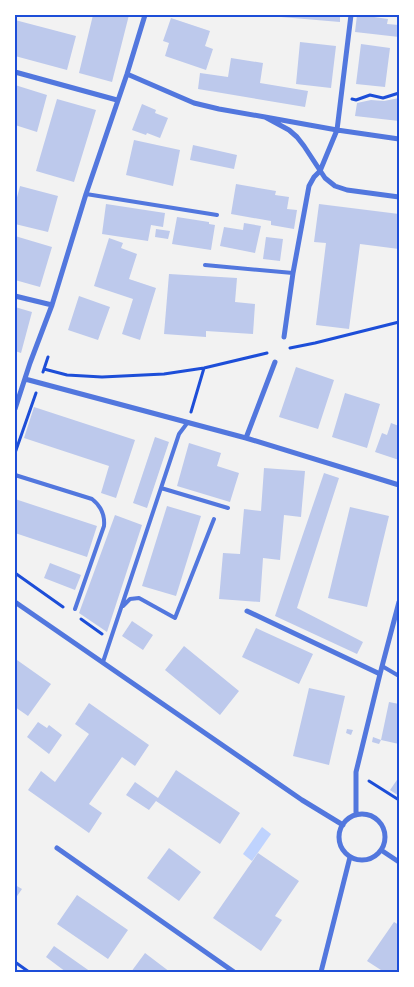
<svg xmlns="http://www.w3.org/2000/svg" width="414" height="987" font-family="Karla,sans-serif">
<rect width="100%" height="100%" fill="#f2f2f2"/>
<path fill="#bfd3fe" d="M262,827L271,834L252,861L243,854Z"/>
<path fill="#bdc9ec" d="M93,15H129L112,82L79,73Z
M281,15H340V22L281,17Z
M357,15H374V17L388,19L387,24L399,25V37L355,32Z
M171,18L210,31L205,46L213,49L206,70L165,56L169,43L163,41Z
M15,20L76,36L67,70L15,56Z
M300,42L336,46L331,88L296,84Z
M361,44L390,48L385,87L356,84Z
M231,58L263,63L260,83L308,91L305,107L198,89L200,73L228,77Z
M15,85L47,95L37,132L15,125Z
M399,98V121L355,116L357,103L371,100L384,101Z
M57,99L96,110L74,182L36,171Z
M142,104L156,110L155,113L168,118L160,138L147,133L146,135L132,130Z
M134,140L180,150L173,186L126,175Z
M193,145L237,155L234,169L190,160Z
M236,184L276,191L275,195L289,197L287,209L297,210L294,229L271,225V221L231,214Z
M20,186L58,196L48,232L15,224V205Z
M106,204L165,213L163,227L151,225L148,241L102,234Z
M319,204L399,214V249L360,244L349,329L316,325L326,243L314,242Z
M177,217L209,222V224L215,225L211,250L172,244Z
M244,223L261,226L255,253L220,246L224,227L243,230Z
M156,229L170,231L168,239L155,237Z
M15,236L52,247L40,287L15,280Z
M266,237L283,239L280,261L263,259Z
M109,238L123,243L121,248L137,254L129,279L156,288L140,340L122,334L133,299L94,286Z
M169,274L237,278L235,302L255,304L253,334L206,331V337L164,334Z
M79,296L110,307L98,340L68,330Z
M15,307L32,312L21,353L15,351Z
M296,367L334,380L318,429L279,417Z
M345,393L380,404L367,448L332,437Z
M34,407L135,440L116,498L101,493L109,466L24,438Z
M391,423L399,426V460L375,452L382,433L387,435Z
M155,437L169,442L147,508L133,503Z
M189,443L221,453L217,466L239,473L230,502L177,486Z
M264,468L305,471L301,517L284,515L280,560L263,558L260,602L219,599L223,553L240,554L244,509L261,511Z
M324,473L339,478L297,608L363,642L357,654L275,616Z
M15,499L97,526L87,557L15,533Z
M167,506L201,516L176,596L142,586Z
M350,507L389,516L367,607L328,598Z
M115,515L142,525L107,632L79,613Z
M50,563L81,575L75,590L44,578Z
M132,621L153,635L143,650L122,636Z
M256,628L313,654L299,684L242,657Z
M184,646L239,691L220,715L165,670Z
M17,660L51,684L28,716L15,707V664Z
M309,688L345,696L329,765L293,756Z
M389,702L399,704V744L381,740Z
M89,703L149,745L135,766L122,757L89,804L102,813L89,833L28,790L41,771L55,782L89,734L75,724Z
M38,722L47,728L49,725L62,735L49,754L27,737Z
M347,729L353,730L351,735L346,733Z
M373,737L381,740L379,744L372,742Z
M176,770L240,813L220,844L156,801L149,810L126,795L135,782L158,798Z
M399,777V796L390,790Z
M169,848L201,872L179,901L147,878Z
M258,853L299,881L275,916L282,920L261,951L213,918Z
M15,885L22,889L15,899Z
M77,895L128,930L108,959L57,924Z
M394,922L399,925V972H384L367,961Z
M54,946L91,972H66L46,957Z
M145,953L170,972H131Z"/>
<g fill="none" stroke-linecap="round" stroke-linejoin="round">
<path stroke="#1d4ed8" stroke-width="3" d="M352,99L356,100L370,95L383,98L399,93
M290,348L315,343L399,322
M44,369L67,375L102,377L164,374L204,368L267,353
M43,372L48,357
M191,412L204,368
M15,453L36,393
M15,573L63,607
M81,619L102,634
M369,781L399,800
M15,962L29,972"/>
<path stroke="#5277de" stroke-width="4" d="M86,194L217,215
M205,265L293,273
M15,475L92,499C101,506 105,515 104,526L75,609
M161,488L228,508
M123,606L130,599L139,598L175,618L214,519
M103,662L179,434L188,422
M382,666L399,676"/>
<path stroke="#5277de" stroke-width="5" d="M15,72L117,100
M127,74L194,103L219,109L265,117
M399,139L337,130L265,117L289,130L297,137L304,146L325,178L335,186L347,190L399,197
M15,296L52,305
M284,337L293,273L309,186L314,177L320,171L337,130L351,15
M25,379L246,438L399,485
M15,409L30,363L52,305L86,194L127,74L145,15
M246,438L275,362
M15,602L302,800L343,825
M247,611L380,674
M339 837a23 23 0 1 1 46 0a23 23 0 1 1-46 0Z
M356,815V772L380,674L399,602
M57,848L234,972
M381,850L399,862
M321,972L350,857"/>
</g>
<rect width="414" height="987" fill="none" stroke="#ffffff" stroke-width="32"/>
<rect x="16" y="16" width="382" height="955" fill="none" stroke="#1d4ed8" stroke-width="2"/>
</svg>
